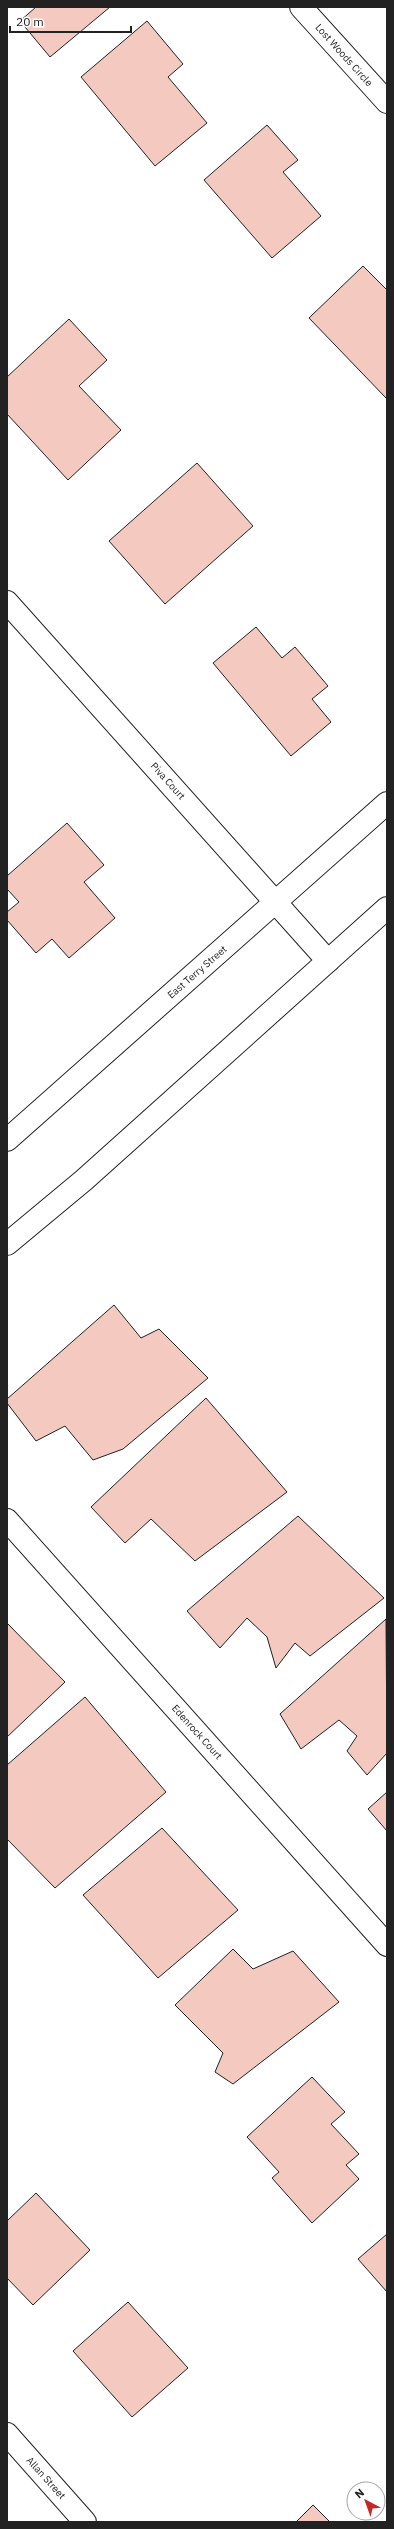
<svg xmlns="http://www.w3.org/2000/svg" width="394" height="2529" font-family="'IBM Plex Sans',sans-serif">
<rect width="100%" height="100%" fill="#fff"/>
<path fill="#f3c9c0" stroke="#222" d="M36,7H110L50,57L20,21Z
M147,21L183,64L168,77L207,123L155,166L81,77Z
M267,125L298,160L283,172L321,216L272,258L204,180Z
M363,266L387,290V399L309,318Z
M69,319L107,360L79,386L121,430L68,480L7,414V377Z
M197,463L253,526L165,604L109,541Z
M256,627L282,658L295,647L328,686L312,699L331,722L291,756L213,663Z
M67,823L104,865L84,882L115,918L69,958L52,939L36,953L7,920V912L19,902L7,889V876Z
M114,1305L141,1338L159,1329L208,1378L123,1449L93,1460L65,1426L36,1441L7,1403V1399Z
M206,1398L287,1492L195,1561L151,1519L125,1543L91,1507Z
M298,1516L384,1598L310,1656L295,1643L276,1668L267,1637L247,1618L220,1648L187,1611Z
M386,1619L387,1753L367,1775L347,1751L357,1736L339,1720L301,1749L280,1714Z
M7,1623L65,1682L7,1737Z
M85,1697L166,1792L55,1888L7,1839V1765Z
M387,1792V1831L368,1809Z
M162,1828L238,1910L158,1978L83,1895Z
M233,1949L253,1969L293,1951L339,2002L233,2084L215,2072L223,2053L175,2005Z
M312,2077L345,2112L331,2124L359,2154L346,2165L359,2179L312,2223L272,2178L279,2172L247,2137Z
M36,2193L90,2250L33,2305L7,2278V2221Z
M387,2234V2292L358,2259Z
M128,2302L188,2368L132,2417L73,2351Z
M313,2505L330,2522H296Z"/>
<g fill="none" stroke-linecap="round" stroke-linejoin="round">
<defs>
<path id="street" d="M301,7L387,102
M7,602L328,961
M7,1520L387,1945
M7,2434L85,2522"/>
<path id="secondary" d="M7,1140L387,803
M7,1244L84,1180L387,908"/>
</defs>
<use href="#street" stroke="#222" stroke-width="24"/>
<use href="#secondary" stroke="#222" stroke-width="24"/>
<use href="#street" stroke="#fff" stroke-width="22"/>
<use href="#secondary" stroke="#fff" stroke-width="22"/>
</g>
<g text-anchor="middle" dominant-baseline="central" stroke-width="3" stroke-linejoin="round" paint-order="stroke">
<g font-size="10" fill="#222" stroke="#fff">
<text transform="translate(344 55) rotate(48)">Lost Woods Circle</text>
<text transform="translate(168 781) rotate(48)">Piva Court</text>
<text transform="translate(197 972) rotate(-41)">East Terry Street</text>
<text transform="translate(197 1732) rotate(48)">Edenrock Court</text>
<text transform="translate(46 2478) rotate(48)">Allan Street</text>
</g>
</g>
<rect width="394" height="2529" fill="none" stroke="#222222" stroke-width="16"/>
<g transform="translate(366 2501) rotate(319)"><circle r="19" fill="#ffffff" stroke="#a7a7a7"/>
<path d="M0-3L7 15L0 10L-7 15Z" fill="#c62828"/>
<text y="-6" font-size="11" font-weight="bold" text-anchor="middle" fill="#222222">N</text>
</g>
<path d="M10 26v6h121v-6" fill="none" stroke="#222222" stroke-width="2"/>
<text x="16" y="26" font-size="12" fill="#222222" stroke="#ffffff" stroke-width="3" paint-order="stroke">20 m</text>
</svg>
